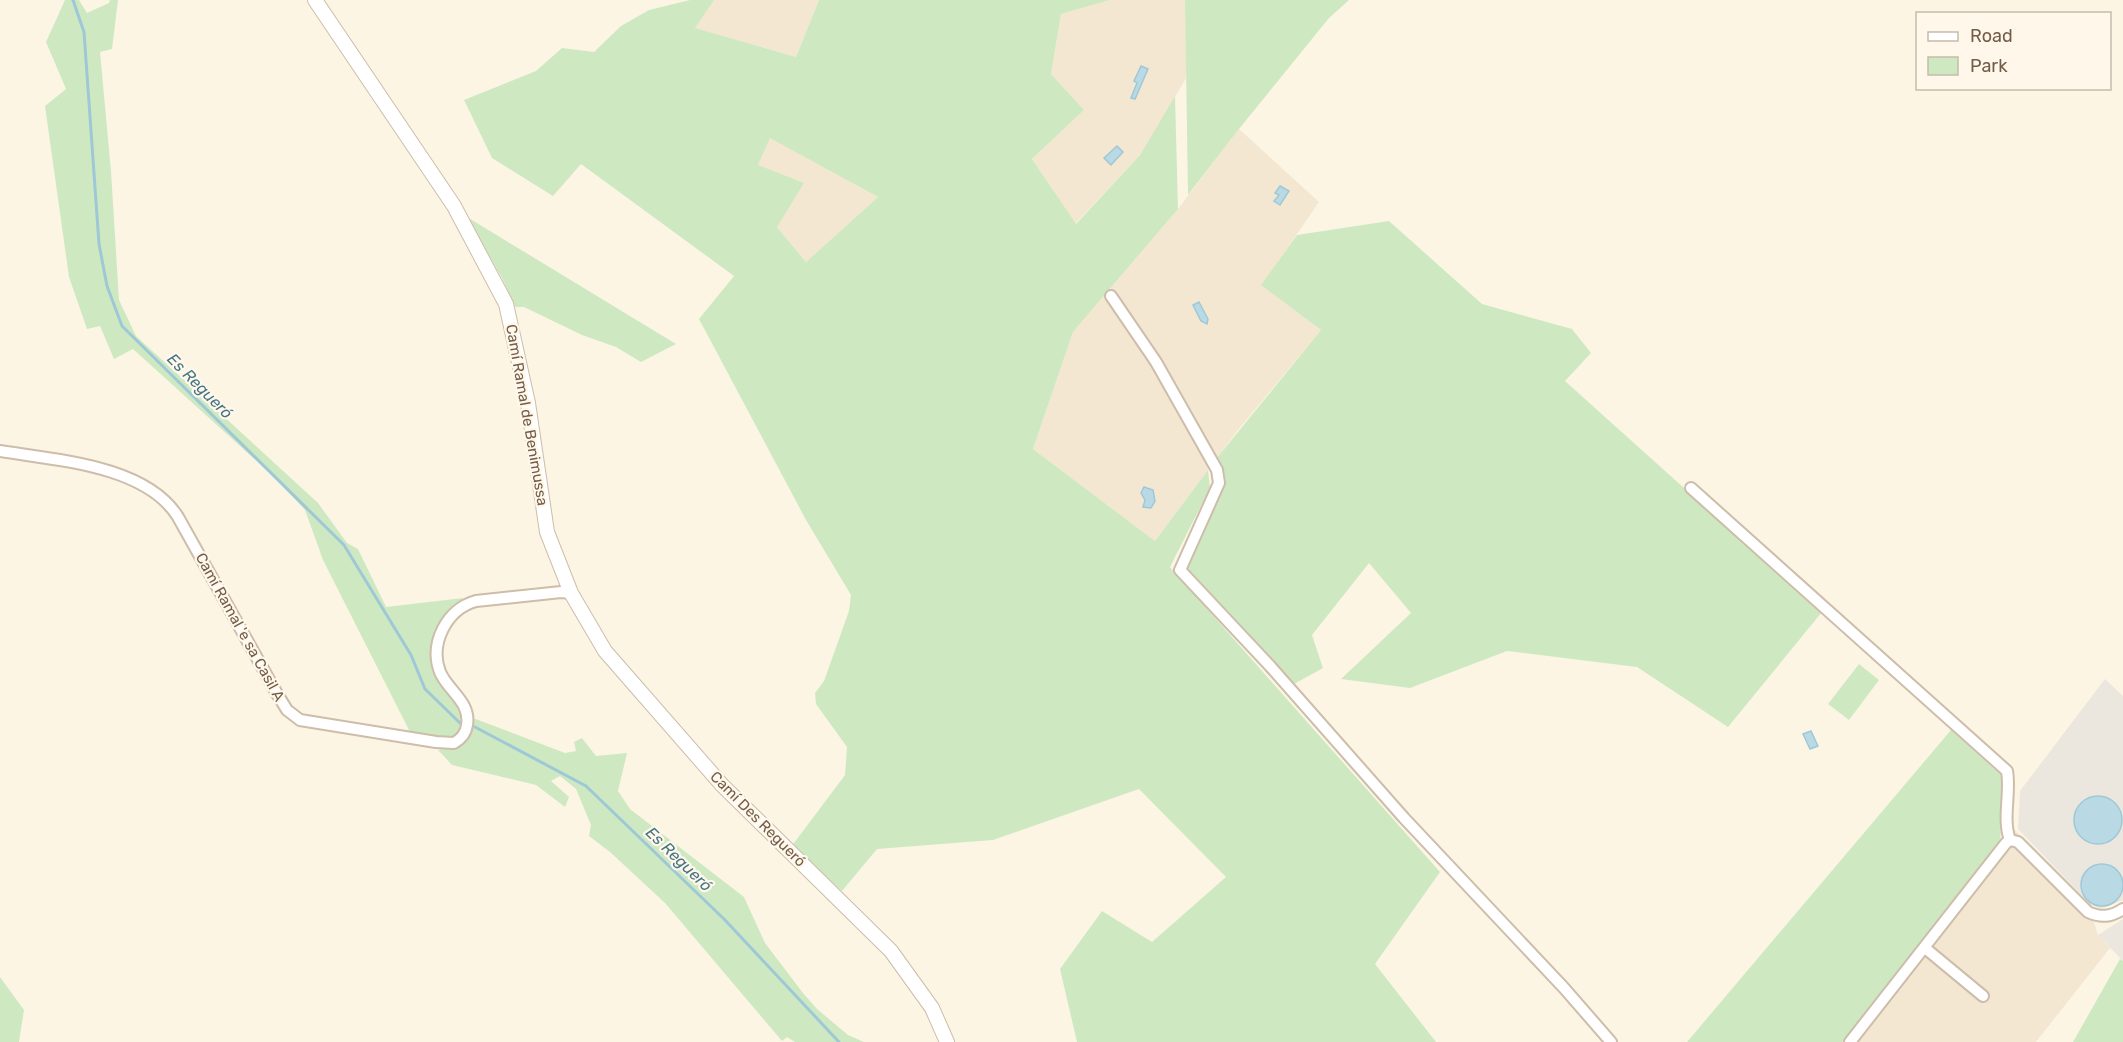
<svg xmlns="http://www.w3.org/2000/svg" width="2123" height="1042" font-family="Rubik,sans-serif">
<rect width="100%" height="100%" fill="#fcf5e4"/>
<path fill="#f3e7d2" d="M714,0H819L796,57L694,28Z
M1110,0H1185L1188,75L1140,155L1075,224L1032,159L1084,110L1051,74L1061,14Z
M1239,129L1319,202L1262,285L1321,330L1238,430L1155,541L1033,449L1073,332L1178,209Z
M770,137L878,197L806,262L777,227L758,165Z
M2014,829L2089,906L2098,935L2110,948L2036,1042H1842L2000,842Z"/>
<path fill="#ebe6de" d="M2105,679L2123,696V900L2100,909L2090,904L2018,829L2020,791Z
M2123,919V961L2098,935Z"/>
<path fill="#cee9c2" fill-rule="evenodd" d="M65,0H79L87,13L109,3L110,0H118L112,49L100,52L111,171L119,300L136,336L318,503L347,543L358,549L386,607L463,598L439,630L435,644L447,690L462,714L460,733C446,744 428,738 411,734L323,560L305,510L271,474L133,349L114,359L100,326L87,329L69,277L45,106L66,89L46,42Z
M690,0H714L695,28L796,57L819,0H1110L1061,14L1051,74L1084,110L1032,159L1076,224L1140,155L1175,96L1178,209L1073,332L1033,449L1155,541L1208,470L1210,488L1170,567L1440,872L1375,964L1436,1042H1077L1060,969L1102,911L1152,942L1226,877L1139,789L993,840L877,849L842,891L791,847L845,775L847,747L816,704L815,693L824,681L849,611L851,595L806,520L699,319L734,276L581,164L553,196L492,158L464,100L536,71L562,48L594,52L621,26L649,10ZM770,138L878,197L806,262L777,227L804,183L758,165Z
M1185,0H1349L1329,18L1239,129L1188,195Z
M467,217L676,344L641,362L616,347L582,335L524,307H515L502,278Z
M1389,221L1482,304L1572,329L1591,353L1565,381L1822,612L1728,727L1637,667L1507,651L1410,688L1341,679L1411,613L1369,563L1312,635L1323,668L1294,684L1188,576L1185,562L1225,480L1216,459L1321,330L1261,285L1297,235Z
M1859,664L1879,680L1849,720L1828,704Z
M473,718L565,753L576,751L574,742L582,738L596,756L627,753L618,791L630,809L744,897L765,943L803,993L817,1009L848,1035L864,1042H795L787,1037L782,1041L665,903L610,852L589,836L591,825L576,789L560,776L551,781L569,797L565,807L536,785L452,765L438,750C463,745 463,741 473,718Z
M1951,730L2004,778L2000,842L1842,1042H1687Z
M2120,959L2123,961V1042H2073Z
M0,977L24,1010L19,1042H0Z"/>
<path fill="#b9dae5" stroke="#9fc8d6" stroke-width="1.5" d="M1141,66L1148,69L1135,99L1131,98L1137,83L1134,81Z
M1117,146L1123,152L1111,165L1104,158Z
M1280,186L1289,191L1280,205L1274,201L1279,195L1275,193Z
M1199,302L1208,319L1207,324L1201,321L1193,305Z
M1144,487L1153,490L1155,501L1151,508L1143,507L1145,500L1141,493Z
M1811,731L1818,746L1810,749L1803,734Z
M2074 820a24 24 0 1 1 48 0a24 24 0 1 1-48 0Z
M2081 885a21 21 0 1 1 42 0a21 21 0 1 1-42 0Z"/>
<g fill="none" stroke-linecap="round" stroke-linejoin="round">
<path stroke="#9fc8d6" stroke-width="3" d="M73,0L84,32L99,244L107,286L122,326L344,545L411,655L425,689L460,723
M475,727L586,786L724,919L839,1042"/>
<defs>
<path id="minor" d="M1111,296L1156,362L1217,470L1219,483L1180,570L1270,666L1404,818L1564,988L1611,1042
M0,451C55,460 146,465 178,517L276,692L287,710L300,720L436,742L454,743C461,739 466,733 467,725C471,702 448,691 440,672C429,643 447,609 476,601L561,592L571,593
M1691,488L2007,771C2011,793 2002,819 2010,840
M1925,948L1983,996
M1850,1042L2006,843L2010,840L2018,842L2088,912C2101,918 2111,917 2123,909"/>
<path id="tertiary" d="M315,0L454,206L506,304L528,403L547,532L571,593L605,651L722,785L891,951L932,1008L947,1042"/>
</defs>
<use href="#minor" stroke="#cdbdaa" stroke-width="14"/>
<use href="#tertiary" stroke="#cdbdaa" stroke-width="16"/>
<use href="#minor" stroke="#fff" stroke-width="10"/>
<use href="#tertiary" stroke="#fff" stroke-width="14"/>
</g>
<g text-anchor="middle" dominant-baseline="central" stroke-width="4.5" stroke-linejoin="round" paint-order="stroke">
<g font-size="15" fill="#735d4a" stroke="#fff8ea">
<text transform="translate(527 415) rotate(80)">Camí Ramal de Benimussa</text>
<text transform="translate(240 627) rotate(61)">Camí Ramal 'e sa Casil A</text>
<text transform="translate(758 819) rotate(45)">Camí Des Regueró</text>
</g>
<g font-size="16" font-style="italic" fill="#447586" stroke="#fff8ea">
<text transform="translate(200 386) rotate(45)">Es Regueró</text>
<text transform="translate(679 859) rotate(44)">Es Regueró</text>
</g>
</g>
<rect x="1916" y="12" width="195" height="78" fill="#fff8ea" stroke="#c7baaa" stroke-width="1.5"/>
<rect x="1928" y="32" width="30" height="9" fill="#ffffff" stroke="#c7baaa" stroke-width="1.5"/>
<text x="1970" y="42" font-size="18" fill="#735d4a">Road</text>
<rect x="1928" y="57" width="30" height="18" fill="#cee9c2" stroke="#c7baaa" stroke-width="1.5"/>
<text x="1970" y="72" font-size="18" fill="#735d4a">Park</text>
</svg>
